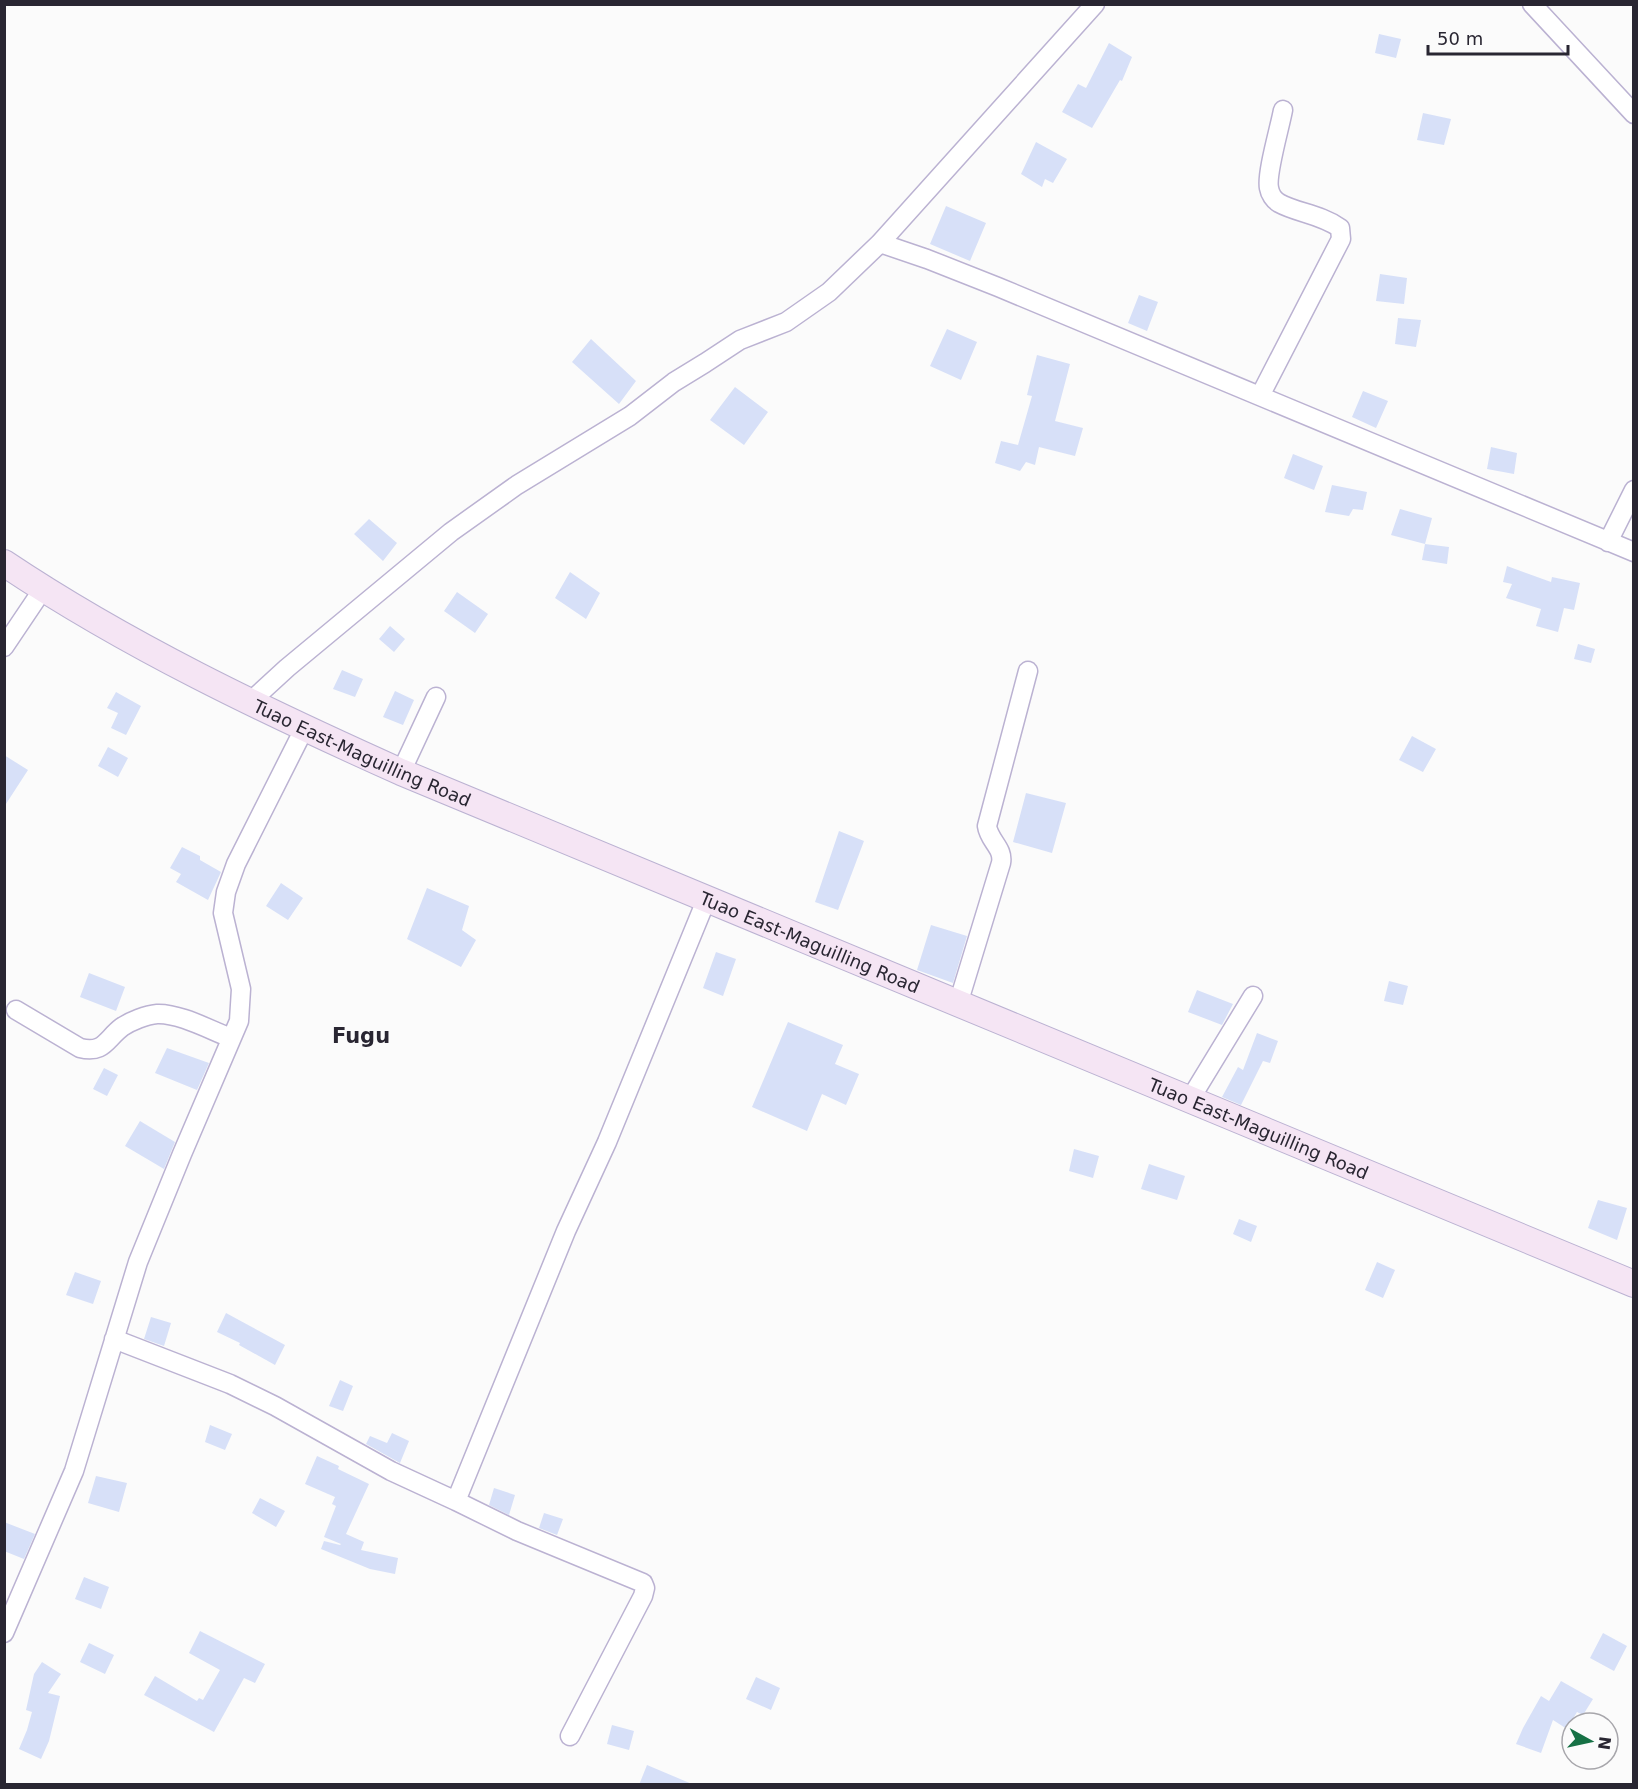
<svg xmlns="http://www.w3.org/2000/svg" width="1638" height="1789" font-family="'DejaVu Sans',sans-serif">
<rect width="100%" height="100%" fill="#fbfbfb"/>
<path fill="#d7e0f8" d="M1379,34L1401,39L1396,58L1375,53Z
M1109,43L1132,57L1122,81L1120,80L1092,128L1062,112L1078,84L1086,88Z
M1423,113L1451,119L1444,145L1417,140Z
M1036,142L1067,159L1053,183L1045,179L1042,187L1021,174Z
M946,206L986,223L970,261L930,244Z
M1380,274L1407,278L1404,304L1376,301Z
M1139,295L1158,302L1147,331L1128,323Z
M1398,318L1421,320L1416,347L1395,344Z
M947,329L977,342L961,380L930,366Z
M591,339L636,381L619,404L572,362Z
M1037,355L1070,364L1055,421L1083,428L1075,456L1039,447L1035,465L1026,462L1020,471L995,463L1001,441L1018,445L1032,396L1027,395Z
M735,387L768,412L744,445L710,420Z
M1363,391L1388,401L1376,428L1352,417Z
M1491,447L1517,453L1514,474L1487,469Z
M1293,454L1323,466L1314,490L1284,478Z
M1332,485L1367,492L1363,510L1353,509L1349,516L1325,512Z
M1400,509L1432,518L1425,544L1391,535Z
M369,519L397,543L383,561L354,534Z
M1425,544L1449,547L1447,564L1422,560Z
M1507,566L1551,582L1552,577L1580,583L1574,610L1564,608L1558,632L1536,626L1541,609L1506,598L1512,584L1503,582Z
M570,572L600,593L586,619L555,598Z
M457,592L488,614L475,633L444,611Z
M390,626L405,639L394,652L379,639Z
M1578,644L1595,649L1591,663L1574,659Z
M342,670L363,679L355,697L333,689Z
M395,691L414,700L403,725L383,717Z
M116,692L141,706L126,735L111,728L118,713L107,708Z
M1412,736L1436,749L1423,772L1399,760Z
M108,747L128,758L118,777L98,766Z
M4,755L28,770L4,807Z
M1026,793L1066,803L1052,853L1013,842Z
M839,831L864,841L838,910L815,902Z
M182,847L200,856V860L221,872L208,900L176,882L181,874L170,868Z
M281,883L303,898L288,920L266,906Z
M427,888L469,906L462,930L476,940L461,967L407,939Z
M931,925L967,936L953,983L917,970Z
M716,952L736,959L723,996L703,988Z
M89,973L125,987L116,1011L80,997Z
M1389,981L1408,986L1403,1005L1384,1001Z
M1197,990L1233,1004L1222,1025L1188,1012Z
M788,1022L843,1045L835,1064L859,1074L846,1105L822,1094L807,1131L752,1107Z
M1257,1033L1278,1041L1270,1063L1263,1061L1241,1105L1222,1097L1238,1067L1243,1070Z
M167,1048L209,1063L197,1090L155,1073Z
M104,1068L118,1075L107,1096L93,1089Z
M140,1121L175,1142L164,1169L125,1146Z
M1074,1149L1099,1156L1093,1178L1069,1171Z
M1149,1164L1185,1176L1177,1200L1141,1189Z
M1598,1200L1627,1208L1617,1240L1588,1228Z
M1239,1219L1257,1226L1251,1242L1233,1234Z
M1377,1262L1395,1270L1383,1298L1365,1290Z
M75,1272L101,1281L93,1304L66,1295Z
M226,1313L285,1345L275,1365L239,1345L240,1343L217,1332Z
M151,1317L171,1323L164,1346L144,1339Z
M340,1380L353,1386L343,1411L329,1406Z
M210,1425L232,1434L225,1450L205,1442Z
M392,1433L409,1441L400,1463L366,1444L370,1436L387,1443Z
M317,1456L339,1466L338,1469L369,1484L346,1534L364,1542L361,1550L398,1558L395,1574L370,1569L321,1549L324,1541L340,1545L341,1544L324,1537L336,1506L332,1504L335,1497L305,1484Z
M96,1476L127,1483L119,1512L88,1503Z
M494,1488L515,1495L509,1515L489,1505Z
M260,1498L285,1511L276,1527L252,1513Z
M544,1513L563,1519L557,1535L539,1528Z
M4,1522L35,1534L24,1559L4,1551Z
M84,1577L109,1587L101,1609L75,1599Z
M200,1631L265,1664L255,1683L244,1678L214,1732L144,1695L155,1676L197,1701L199,1698L203,1700L220,1670L189,1653Z
M1603,1633L1627,1646L1614,1671L1590,1658Z
M89,1643L114,1655L105,1674L80,1662Z
M42,1662L61,1674L48,1693L60,1696L49,1741L41,1759L19,1749L27,1730L32,1712L26,1710L34,1674Z
M756,1677L780,1688L771,1710L746,1699Z
M1561,1681L1593,1699L1583,1715L1577,1712L1567,1729L1553,1720L1541,1753L1516,1744L1523,1728L1541,1696L1549,1701Z
M612,1725L634,1731L629,1750L607,1744Z
M647,1765L692,1784V1785H639Z"/>
<g fill="none" stroke-linecap="round" stroke-linejoin="round">
<defs>
<path id="street" d="M1532,4L1634,114
M880,243L927,259L998,287L1634,552
M1260,396L1341,239L1340,228C1320,214 1297,213 1279,203C1274,200 1270,194 1269,188C1266,174 1280,127 1283,110
M1608,542L1634,490
M4,647L43,589
M251,701L287,668L451,532L517,485L630,416L674,382L705,363L740,340L786,322L829,292L880,243L1095,4
M401,772L436,697
M958,1004L1001,863C1004,848 989,841 987,826L1028,671
M16,1010L80,1048C104,1054 106,1039 122,1027C131,1021 146,1015 157,1014C179,1013 210,1030 231,1038
M1189,1101L1253,996
M114,1339L230,1384L275,1406L391,1471L456,1501L566,1231L607,1142L707,898
M456,1501L517,1531L643,1583L645,1588L643,1596L570,1736
M4,1633L74,1471L138,1262L182,1154L239,1021L241,989L223,913L226,892L236,864L304,729"/>
<g id="secondary">
<path id="s1" d="M4,563C128,646 265,711 401,772L1634,1284"/>
</g>
</defs>
<use href="#street" stroke="#bbb2d2" stroke-width="21"/>
<use href="#secondary" stroke="#bbb2d2" stroke-width="28"/>
<use href="#street" stroke="#fff" stroke-width="18"/>
<use href="#secondary" stroke="#f5e5f4" stroke-width="26"/>
</g>
<g text-anchor="middle" dominant-baseline="central" stroke-width="4.5" stroke-linejoin="round" paint-order="stroke">
<g font-size="18" fill="#292632" stroke="#fbfbfb">
<text stroke="none"><textPath href="#s1" startOffset="406">Tuao East-Maguilling Road</textPath></text>
<text stroke="none"><textPath href="#s1" startOffset="892">Tuao East-Maguilling Road</textPath></text>
<text stroke="none"><textPath href="#s1" startOffset="1378">Tuao East-Maguilling Road</textPath></text>
</g>
<g font-size="21" font-weight="bold" fill="#292632" stroke="#fbfbfb">
<text x="361" y="1036">Fugu</text>
</g>
</g>
<rect width="1638" height="1789" fill="none" stroke="#292632" stroke-width="12"/>
<g transform="translate(1590 1741) rotate(98)"><circle r="28" fill="#fbfbfb" stroke="#a7a6ab" stroke-width="1.5"/>
<path d="M0-4.5L10 22L0 15L-10 22Z" fill="#167145"/>
<text y="-9" font-size="16" font-weight="bold" text-anchor="middle" fill="#292632">N</text>
</g>
<path d="M1428 45v9h140v-9" fill="none" stroke="#292632" stroke-width="3"/>
<text x="1437" y="45" font-size="18" fill="#292632" stroke="#fbfbfb" stroke-width="4.5" paint-order="stroke">50 m</text>
</svg>
